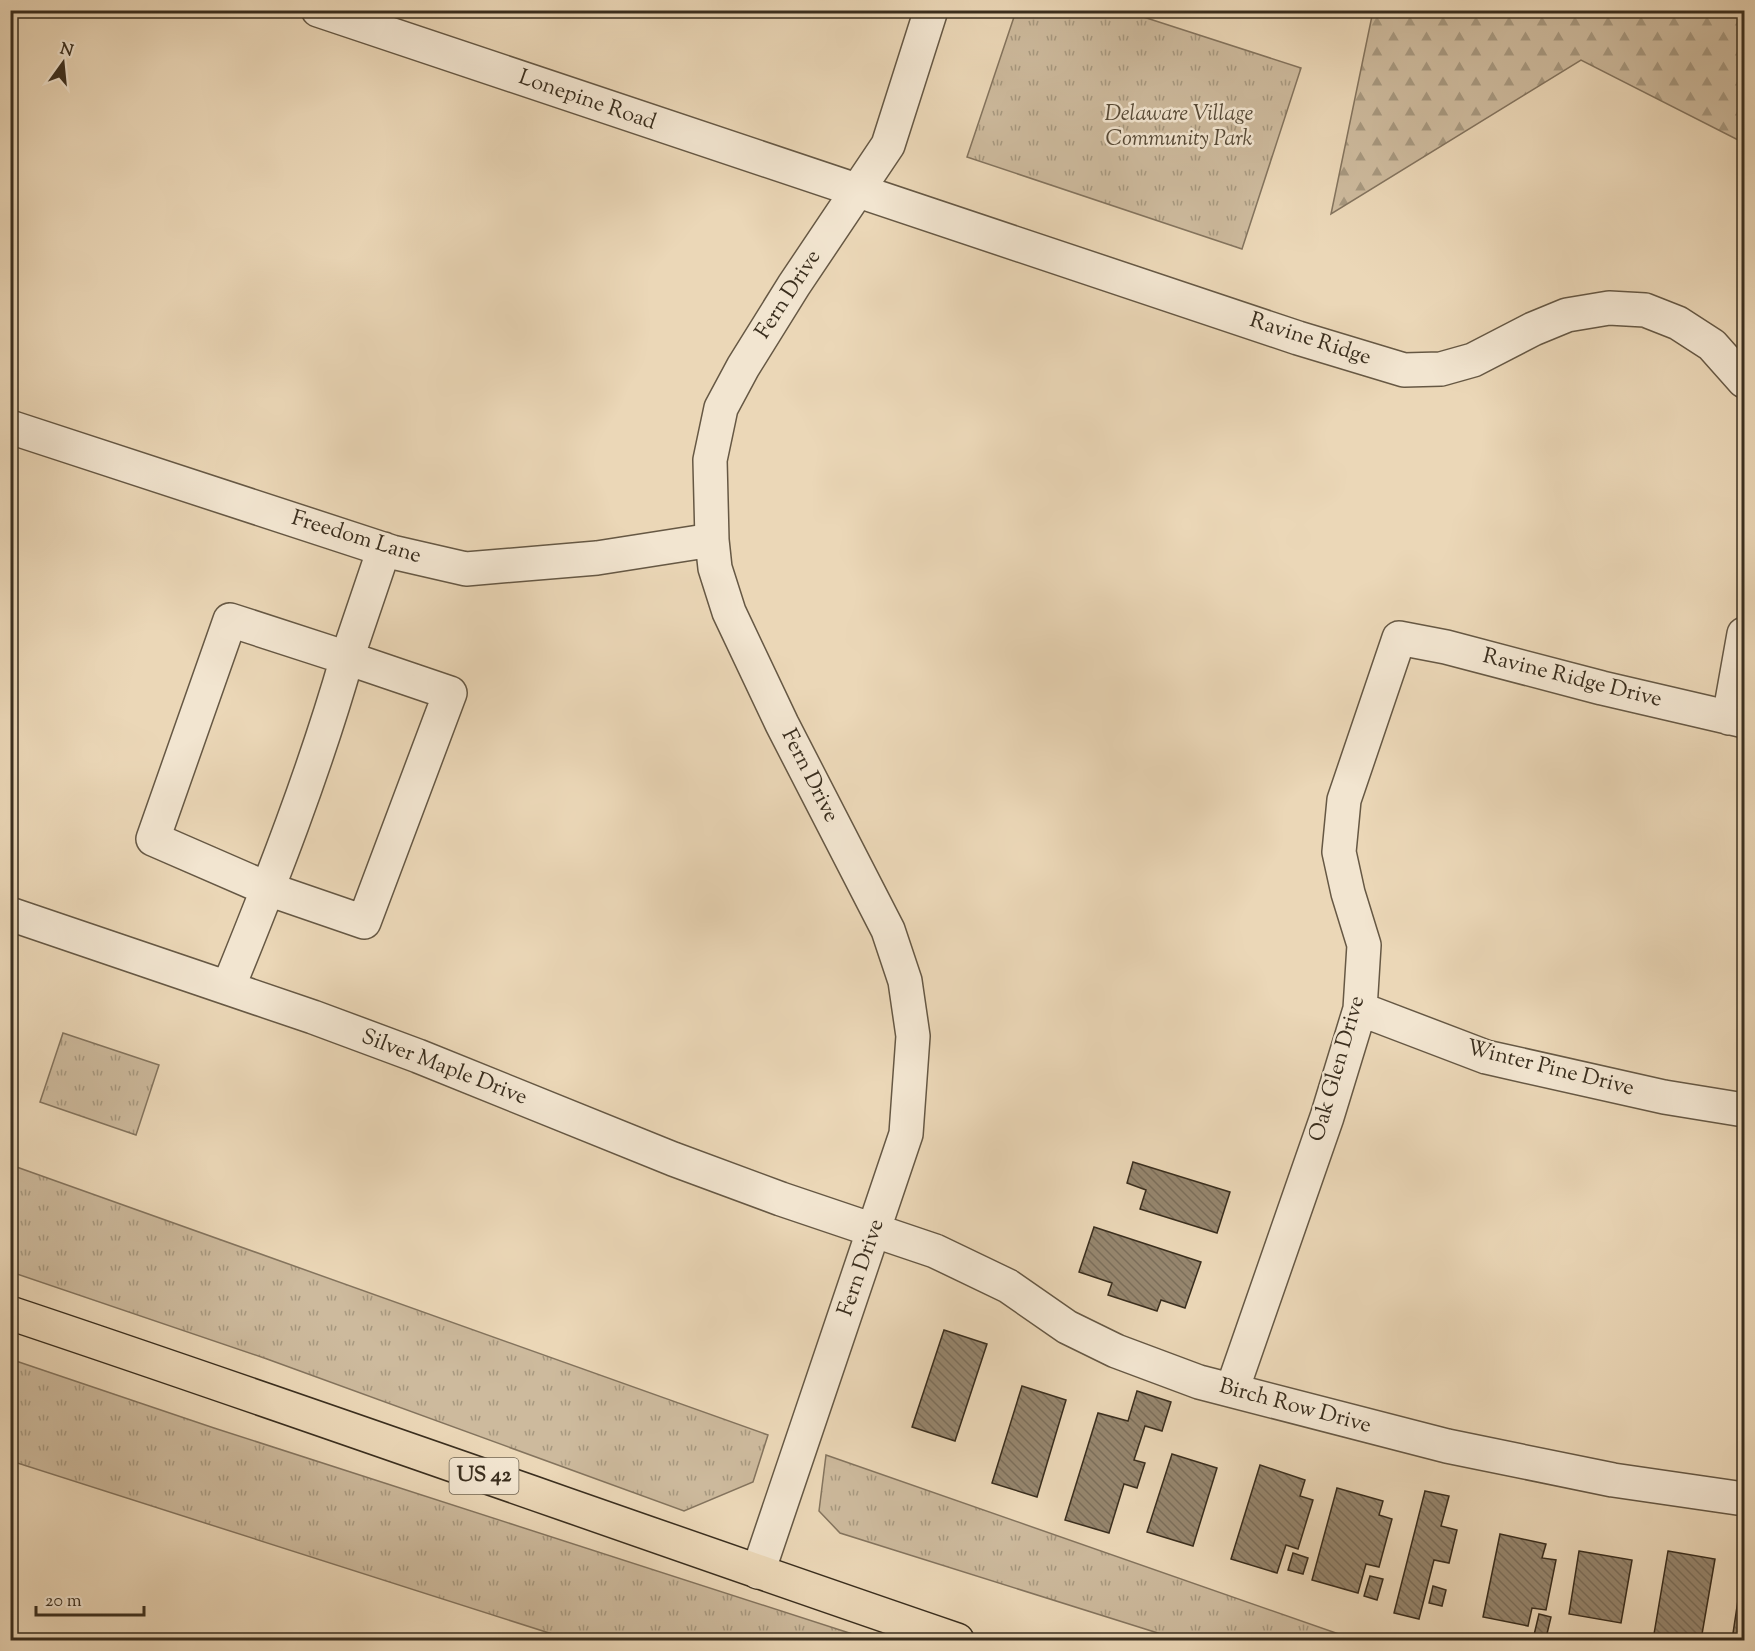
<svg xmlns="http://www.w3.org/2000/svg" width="1755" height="1651" font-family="'Sorts Mill Goudy',serif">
<defs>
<pattern id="grass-tufts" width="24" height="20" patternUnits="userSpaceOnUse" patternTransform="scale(1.5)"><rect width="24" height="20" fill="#cdba9d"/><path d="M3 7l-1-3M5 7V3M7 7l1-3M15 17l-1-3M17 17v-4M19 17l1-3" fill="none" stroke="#a7987f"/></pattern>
<pattern id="forest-firs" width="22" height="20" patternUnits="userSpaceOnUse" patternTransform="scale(1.5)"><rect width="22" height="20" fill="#cdba9d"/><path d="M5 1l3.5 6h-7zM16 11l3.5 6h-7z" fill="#a7987f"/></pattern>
<pattern id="building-back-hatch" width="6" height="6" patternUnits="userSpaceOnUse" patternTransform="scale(1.5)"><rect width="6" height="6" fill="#96866e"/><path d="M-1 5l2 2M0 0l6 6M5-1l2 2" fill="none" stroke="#7b6e5a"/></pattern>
</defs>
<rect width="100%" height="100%" fill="#ebd7b7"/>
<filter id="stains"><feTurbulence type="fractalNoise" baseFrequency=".00333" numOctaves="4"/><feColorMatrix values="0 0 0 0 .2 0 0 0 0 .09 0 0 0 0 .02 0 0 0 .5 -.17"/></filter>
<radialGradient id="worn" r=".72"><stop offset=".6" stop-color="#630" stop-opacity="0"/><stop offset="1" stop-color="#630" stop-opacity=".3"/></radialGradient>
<path fill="url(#grass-tufts)" stroke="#84745e" stroke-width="1.5" d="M1016,11H1125L1301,68L1242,249L967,157Z
M63,1033L159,1065L136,1135L40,1102Z
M11,1165L768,1435L753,1482L684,1511L267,1359L11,1272Z
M10,1359L214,1428L871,1640H571L11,1461Z
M826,1455L1356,1640H1180L840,1533L819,1511Z"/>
<path fill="url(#forest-firs)" stroke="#84745e" stroke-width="1.5" d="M1373,11H1744V143L1581,60L1331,214Z"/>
<path fill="url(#building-back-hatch)" stroke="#3a2e1e" stroke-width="1.5" d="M1133,1162L1230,1192L1217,1233L1140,1209L1146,1190L1127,1183Z
M1094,1227L1201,1262L1185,1308L1161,1300L1157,1311L1108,1295L1112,1283L1079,1272Z
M944,1330L987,1344L955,1441L912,1427Z
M1022,1386L1066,1400L1037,1497L992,1483Z
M1137,1391L1171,1402L1162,1431L1145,1426L1134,1460L1145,1463L1137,1488L1124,1484L1109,1533L1065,1520L1098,1413L1128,1421Z
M1172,1454L1217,1468L1193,1546L1147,1532Z
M1260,1465L1305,1480L1300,1496L1313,1500L1298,1549L1286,1545L1277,1573L1231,1559Z
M1337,1488L1383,1501L1379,1515L1392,1519L1379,1567L1366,1564L1358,1593L1312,1580Z
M1425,1491L1449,1496L1441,1526L1457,1530L1449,1563L1434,1560L1419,1619L1394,1613Z
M1500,1534L1546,1544L1542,1558L1556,1560L1546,1610L1532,1608L1528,1626L1483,1617Z
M1579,1551L1632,1560L1621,1623L1569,1614Z
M1668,1551L1715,1559L1701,1640H1653Z
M1293,1553L1308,1558L1303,1574L1288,1570Z
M1744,1560V1640H1732Z
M1370,1576L1383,1579L1377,1600L1364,1596Z
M1433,1586L1446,1590L1442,1606L1429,1603Z
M1539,1614L1551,1617L1546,1638L1534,1635Z"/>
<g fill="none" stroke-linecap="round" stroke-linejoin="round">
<defs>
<path id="minor" d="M318,10L1298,338L1404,370L1441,369L1473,360L1533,329L1567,315L1609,308L1645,310L1678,323L1712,345L1744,381
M10,427L392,552L466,569L597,558L712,540
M1729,718L1744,634
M10,914L313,1017L418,1056L673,1159L781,1199L935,1251L1008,1286L1067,1327L1116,1351L1199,1382L1447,1446L1613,1480L1744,1499
M228,988C272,880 315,770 347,658L230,620L153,839L268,889L364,922L450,693L347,658L384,549
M1360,1009L1486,1057L1664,1097L1744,1110
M1232,1390L1327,1117L1360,1009L1364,945L1348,893L1339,852L1344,800L1399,638L1446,647L1602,688L1744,721
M758,1572L906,1134L913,1036L905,981L888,930L782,724L729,612L715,568L712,540L710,460L721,408L743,367L794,285L888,145L931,10"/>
<path id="highway" d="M10,1313C327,1419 641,1532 957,1640"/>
</defs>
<use href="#minor" stroke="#665844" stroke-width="36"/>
<use href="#highway" stroke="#3a2e1e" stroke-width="36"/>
<use href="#minor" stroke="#f2e5d0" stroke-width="33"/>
<use href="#highway" stroke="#ebd7b7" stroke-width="33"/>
</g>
<g text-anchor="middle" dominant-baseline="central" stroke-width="5" stroke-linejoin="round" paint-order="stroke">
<rect fill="#f2e5d0" stroke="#716553" stroke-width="1.5" x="449.5" y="1458" width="69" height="36" rx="4.5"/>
<g font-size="21" font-weight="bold" fill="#3a2e1e">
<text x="484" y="1476">US 42</text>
</g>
<g font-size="22" fill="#3a2e1e" stroke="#f2e5d0">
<text transform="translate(587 101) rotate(19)">Lonepine Road</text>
<text transform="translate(789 295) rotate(-57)">Fern Drive</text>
<text transform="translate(1310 340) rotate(18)">Ravine Ridge</text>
<text transform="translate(356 538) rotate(17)">Freedom Lane</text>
<text transform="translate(1572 679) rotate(14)">Ravine Ridge Drive</text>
<text transform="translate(809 776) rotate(63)">Fern Drive</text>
<text transform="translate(444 1068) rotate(21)">Silver Maple Drive</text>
<text transform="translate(1338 1069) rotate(-74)">Oak Glen Drive</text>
<text transform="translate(1550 1069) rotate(14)">Winter Pine Drive</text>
<text transform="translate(862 1268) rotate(-71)">Fern Drive</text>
<text transform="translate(1295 1407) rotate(15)">Birch Row Drive</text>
</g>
<g font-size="22" font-style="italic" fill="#574a37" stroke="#f2e5d0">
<text x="1179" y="115">Delaware Village<tspan x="1179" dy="25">Community Park</tspan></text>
</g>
</g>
<rect width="1755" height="1651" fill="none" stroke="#ebd7b7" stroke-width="36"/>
<rect x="12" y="12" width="1731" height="1627" fill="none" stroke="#3a2e1e" stroke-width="3"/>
<rect x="18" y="18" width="1719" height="1615" fill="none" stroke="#3a2e1e" stroke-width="1.5"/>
<g transform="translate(63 63) rotate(15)" stroke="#f2e5d0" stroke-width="4.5" paint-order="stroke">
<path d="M0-4.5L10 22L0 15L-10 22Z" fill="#3a2e1e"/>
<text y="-9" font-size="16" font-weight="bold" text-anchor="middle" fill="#3a2e1e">N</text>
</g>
<path d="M36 1606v9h108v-9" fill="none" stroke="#3a2e1e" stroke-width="3"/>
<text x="45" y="1606" font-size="18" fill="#3a2e1e" stroke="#f2e5d0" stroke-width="4.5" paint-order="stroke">20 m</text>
<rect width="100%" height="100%" filter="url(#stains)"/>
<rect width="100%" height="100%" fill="url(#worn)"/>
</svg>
